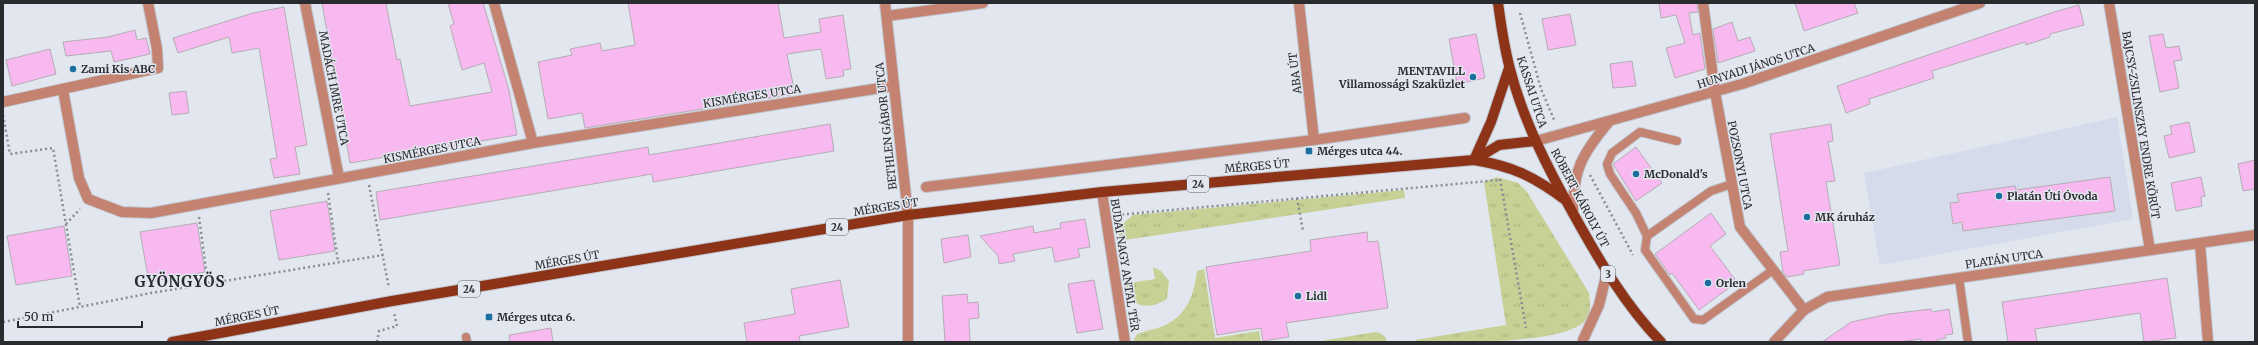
<svg xmlns="http://www.w3.org/2000/svg" width="2258" height="345" font-family="Merriweather,serif">
<defs>
<pattern id="grass-tufts" width="24" height="20" patternUnits="userSpaceOnUse"><rect width="24" height="20" fill="#c7d195"/><path d="M3 7l-1-3M5 7V3M7 7l1-3M15 17l-1-3M17 17v-4M19 17l1-3" fill="none" stroke="#abb481"/></pattern>
</defs>
<rect width="100%" height="100%" fill="#e2e6ef"/>
<path fill="#d5dbeb" d="M2117,117L2133,219L1880,265L1864,173Z"/>
<path fill="url(#grass-tufts)" d="M1497,177L1518,183L1527,192L1589,293C1590,303 1592,315 1584,322C1558,345 1455,342 1418,342L1415,340L1506,325L1484,182Z
M1404,190L1405,198L1118,241L1120,226L1133,215Z
M1153,267L1161,271L1169,281L1167,299C1148,311 1130,308 1123,284L1155,279Z
M1204,269L1215,338L1259,331L1261,342H1133L1137,334C1147,330 1160,329 1169,323C1189,311 1194,293 1197,271Z
M1375,332L1380,333L1386,338V342H1315Z"/>
<path fill="#f7b9f0" stroke="#b5adb4" d="M322,3H386L397,60L400,59L410,106L492,92L484,63L462,70L450,26L454,24L448,3H483L509,90L517,135L350,163Z
M628,3H778L784,38L821,32L819,19L843,15L851,69L843,70L844,76L826,79L821,49L787,54L795,94L585,128L582,113L548,119L538,62L572,55L570,49L600,43L602,51L635,45Z
M1659,3H1697L1698,12L1689,13L1693,35L1700,33L1705,69L1675,78L1666,48L1685,43L1676,15L1661,18Z
M1795,3H1854L1858,13L1804,31Z
M2079,5L2084,25L2050,34V37L2026,45L2025,42L1932,71L1934,78L1869,99L1870,104L1846,113L1837,86L2054,12Z
M284,7L307,145L295,147L300,174L274,178L270,159L277,158L259,48L232,53L229,37L178,53L173,38L253,13Z
M1570,14L1576,45L1548,50L1542,19Z
M1732,22L1738,41L1750,37L1755,51L1718,63L1713,29Z
M135,30L137,40L146,38L150,54L114,62L111,51L66,56L63,42L108,37Z
M1476,34L1485,78L1457,84L1449,39Z
M2163,34L2166,48L2179,46L2182,60L2174,61L2179,88L2160,92L2149,36Z
M50,49L56,74L12,86L6,60Z
M1632,61L1636,86L1613,88L1610,64Z
M186,91L189,113L172,115L169,93Z
M2189,122L2195,152L2169,158L2164,136L2172,134L2170,126Z
M830,124L834,151L653,182L652,174L380,220L376,192L648,147L649,155Z
M1831,124L1833,141L1828,142L1835,181L1826,182L1840,265L1803,271L1804,274L1787,277L1783,272L1780,252L1788,251L1770,134Z
M1636,147L1662,183L1636,201L1613,164Z
M2255,160V189L2243,191L2238,164Z
M2110,177L2115,211L1963,231L1962,222L1953,224L1950,203L1959,202L1957,194L2015,186L2016,190Z
M2201,177L2205,196L2201,197L2202,206L2176,211L2171,183Z
M327,201L335,251L279,260L270,211Z
M1711,213L1726,234L1710,246L1737,282L1699,310L1672,273L1670,275L1655,254Z
M1085,219L1090,247L1078,249L1080,257L1055,262L1052,247L1013,254L1015,261L999,264L998,256L980,236L1033,226L1034,233L1061,228L1060,223Z
M197,223L205,272L149,282L140,232Z
M64,226L72,276L16,285L7,236Z
M1367,232L1368,242L1378,241L1388,308L1286,323L1289,337L1263,341L1261,328L1217,335L1206,267L1311,251L1310,240Z
M968,235L971,257L944,263L941,239Z
M2167,278L2176,338L2144,342L2140,313L2035,329L2037,342H2008L2002,302Z
M840,280L849,327L799,336L800,342H747L744,323L795,314L791,289Z
M1094,280L1103,329L1077,333L1068,284Z
M967,294L968,303L978,302L979,318L969,319L970,342H945L942,296Z
M1931,309L1932,312L1949,309L1953,334L1945,335L1946,338L1937,340V342H1921V339L1899,342H1822L1851,322L1889,314Z
M551,328L553,342H510L509,335Z"/>
<g fill="none" stroke-linecap="round" stroke-linejoin="round">
<defs>
<path id="service" d="M1732,184L1711,191L1647,236L1645,250L1694,319L1703,320L1773,270
M1647,236L1636,213L1610,174L1607,164L1612,153L1640,132L1677,141
M1959,278L1968,342
M466,337L467,342"/>
<path id="minor" d="M305,3L339,178
M494,3L533,143
M885,3L908,215V342
M1299,3L1314,140
M1703,3L1715,92L1740,227L1804,310
M2109,3L2150,250
M887,16L983,3
M63,90L79,178L88,199L122,212L151,213L533,143L893,86
M3,102L158,68L157,49L148,3
M1536,141L1742,84L1980,3
M926,187L1314,140L1465,118
M1102,192L1125,342
M1573,213C1573,171 1581,155 1608,123
M2200,244L2208,342
M1583,340L1599,305L1607,272"/>
<path id="tertiary" d="M1774,342L1804,310L1827,297L2255,235"/>
<path id="primary" d="M1498,3C1501,25 1504,47 1510,69C1523,120 1548,169 1574,215C1599,260 1625,305 1661,342
M1474,160C1512,166 1533,176 1564,199
M1474,160L1491,122L1509,68
M172,342L392,301L908,215L1102,192L1474,160L1499,145L1536,141"/>
</defs>
<use href="#service" stroke="#c1c4cc" stroke-width="10"/>
<use href="#minor" stroke="#c1c4cc" stroke-width="12"/>
<use href="#tertiary" stroke="#c1c4cc" stroke-width="12"/>
<use href="#primary" stroke="#c1c4cc" stroke-width="12"/>
<path stroke="#898c92" stroke-width="2.5" stroke-dasharray="2 3" stroke-linecap="butt" d="M1520,13L1541,89L1555,122
M3,115L10,154L53,148L80,307
M1590,175L1633,255
M1500,179L1526,328
M369,185L389,288
M328,193L338,262
M1297,198L1303,231
M1117,215L1499,180
M199,217L208,284
M66,224L80,209
M3,322L151,293L383,255
M377,342L379,331L397,326L394,313"/>
<use href="#service" stroke="#c38370" stroke-width="8"/>
<use href="#minor" stroke="#c38370" stroke-width="10"/>
<use href="#tertiary" stroke="#c38370" stroke-width="10"/>
<use href="#primary" stroke="#8c3318" stroke-width="10"/>
</g>
<g fill="#1c6e9f" stroke="#e2e6ef" stroke-width="1.5">
<circle cx="73" cy="69" r="4"/>
<circle cx="1473" cy="77" r="4"/>
<rect x="1305" y="147" width="8" height="8" rx="2"/>
<circle cx="1636" cy="174" r="4"/>
<circle cx="1999" cy="196" r="4"/>
<circle cx="1807" cy="217" r="4"/>
<circle cx="1708" cy="283" r="4"/>
<circle cx="1298" cy="296" r="4"/>
<rect x="485" y="313" width="8" height="8" rx="2"/>
</g>
<g text-anchor="middle" dominant-baseline="central" stroke-width="3" stroke-linejoin="round" paint-order="stroke">
<g fill="#e2e6ef" stroke="#616368" stroke-width="1">
<rect x="1187" y="176" width="22" height="16" rx="3"/>
<rect x="826" y="219" width="22" height="16" rx="3"/>
<rect x="1601" y="266" width="14" height="16" rx="3"/>
<rect x="458" y="281" width="22" height="16" rx="3"/>
</g>
<g font-size="10" font-weight="bold" fill="#2a2b2e">
<text x="1198" y="184">24</text>
<text x="837" y="227">24</text>
<text x="1608" y="274">3</text>
<text x="469" y="289">24</text>
</g>
<g font-size="11" fill="#2a2b2e" stroke="#e2e6ef">
<text transform="translate(1756 66) rotate(-18)">HUNYADI JÁNOS UTCA</text>
<text transform="translate(1295 73) rotate(-97)">ABA ÚT</text>
<text transform="translate(334 88) rotate(79)">MADÁCH IMRE UTCA</text>
<text transform="translate(1532 92) rotate(72)">KASSAI UTCA</text>
<text transform="translate(752 96) rotate(-9)">KISMÉRGES UTCA</text>
<text transform="translate(2141 125) rotate(81)">BAJCSY-ZSILINSZKY ENDRE KÖRÚT</text>
<text transform="translate(886 126) rotate(-96)">BETHLEN GÁBOR UTCA</text>
<text transform="translate(432 150) rotate(-11)">KISMÉRGES UTCA</text>
<text transform="translate(1740 165) rotate(79)">POZSONYI UTCA</text>
<text transform="translate(1257 166) rotate(-5)">MÉRGES ÚT</text>
<text transform="translate(1580 198) rotate(62)">RÓBERT KÁROLY ÚT</text>
<text transform="translate(886 207) rotate(-9)">MÉRGES ÚT</text>
<text transform="translate(2004 259) rotate(-8)">PLATÁN UTCA</text>
<text transform="translate(567 260) rotate(-10)">MÉRGES ÚT</text>
<text transform="translate(1125 265) rotate(81)">BUDAI NAGY ANTAL TÉR</text>
<text transform="translate(247 316) rotate(-11)">MÉRGES ÚT</text>
</g>
<g font-size="11" font-weight="bold" fill="#2a2b2e" stroke="#e2e6ef" text-anchor="start">
<text x="81" y="69">Zami Kis ABC</text>
<text x="1465" y="71" text-anchor="end">MENTAVILL<tspan x="1465" dy="13">Villamossági Szaküzlet</tspan></text>
<text x="1317" y="151">Mérges utca 44.</text>
<text x="1644" y="174">McDonald's</text>
<text x="2007" y="196">Platán Úti Óvoda</text>
<text x="1815" y="217">MK áruház</text>
<text x="1716" y="283">Orlen</text>
<text x="1306" y="296">Lidl</text>
<text x="497" y="317">Mérges utca 6.</text>
</g>
<g font-size="15" font-weight="bold" letter-spacing="1" fill="#2a2b2e" stroke="#e2e6ef">
<text x="180" y="281">GYÖNGYÖS</text>
</g>
</g>
<rect width="2258" height="345" fill="none" stroke="#2a2b2e" stroke-width="8"/>
<path d="M18 321v6h124v-6" fill="none" stroke="#2a2b2e" stroke-width="2"/>
<text x="24" y="321" font-size="12" fill="#2a2b2e" stroke="#e2e6ef" stroke-width="3" paint-order="stroke">50 m</text>
</svg>
